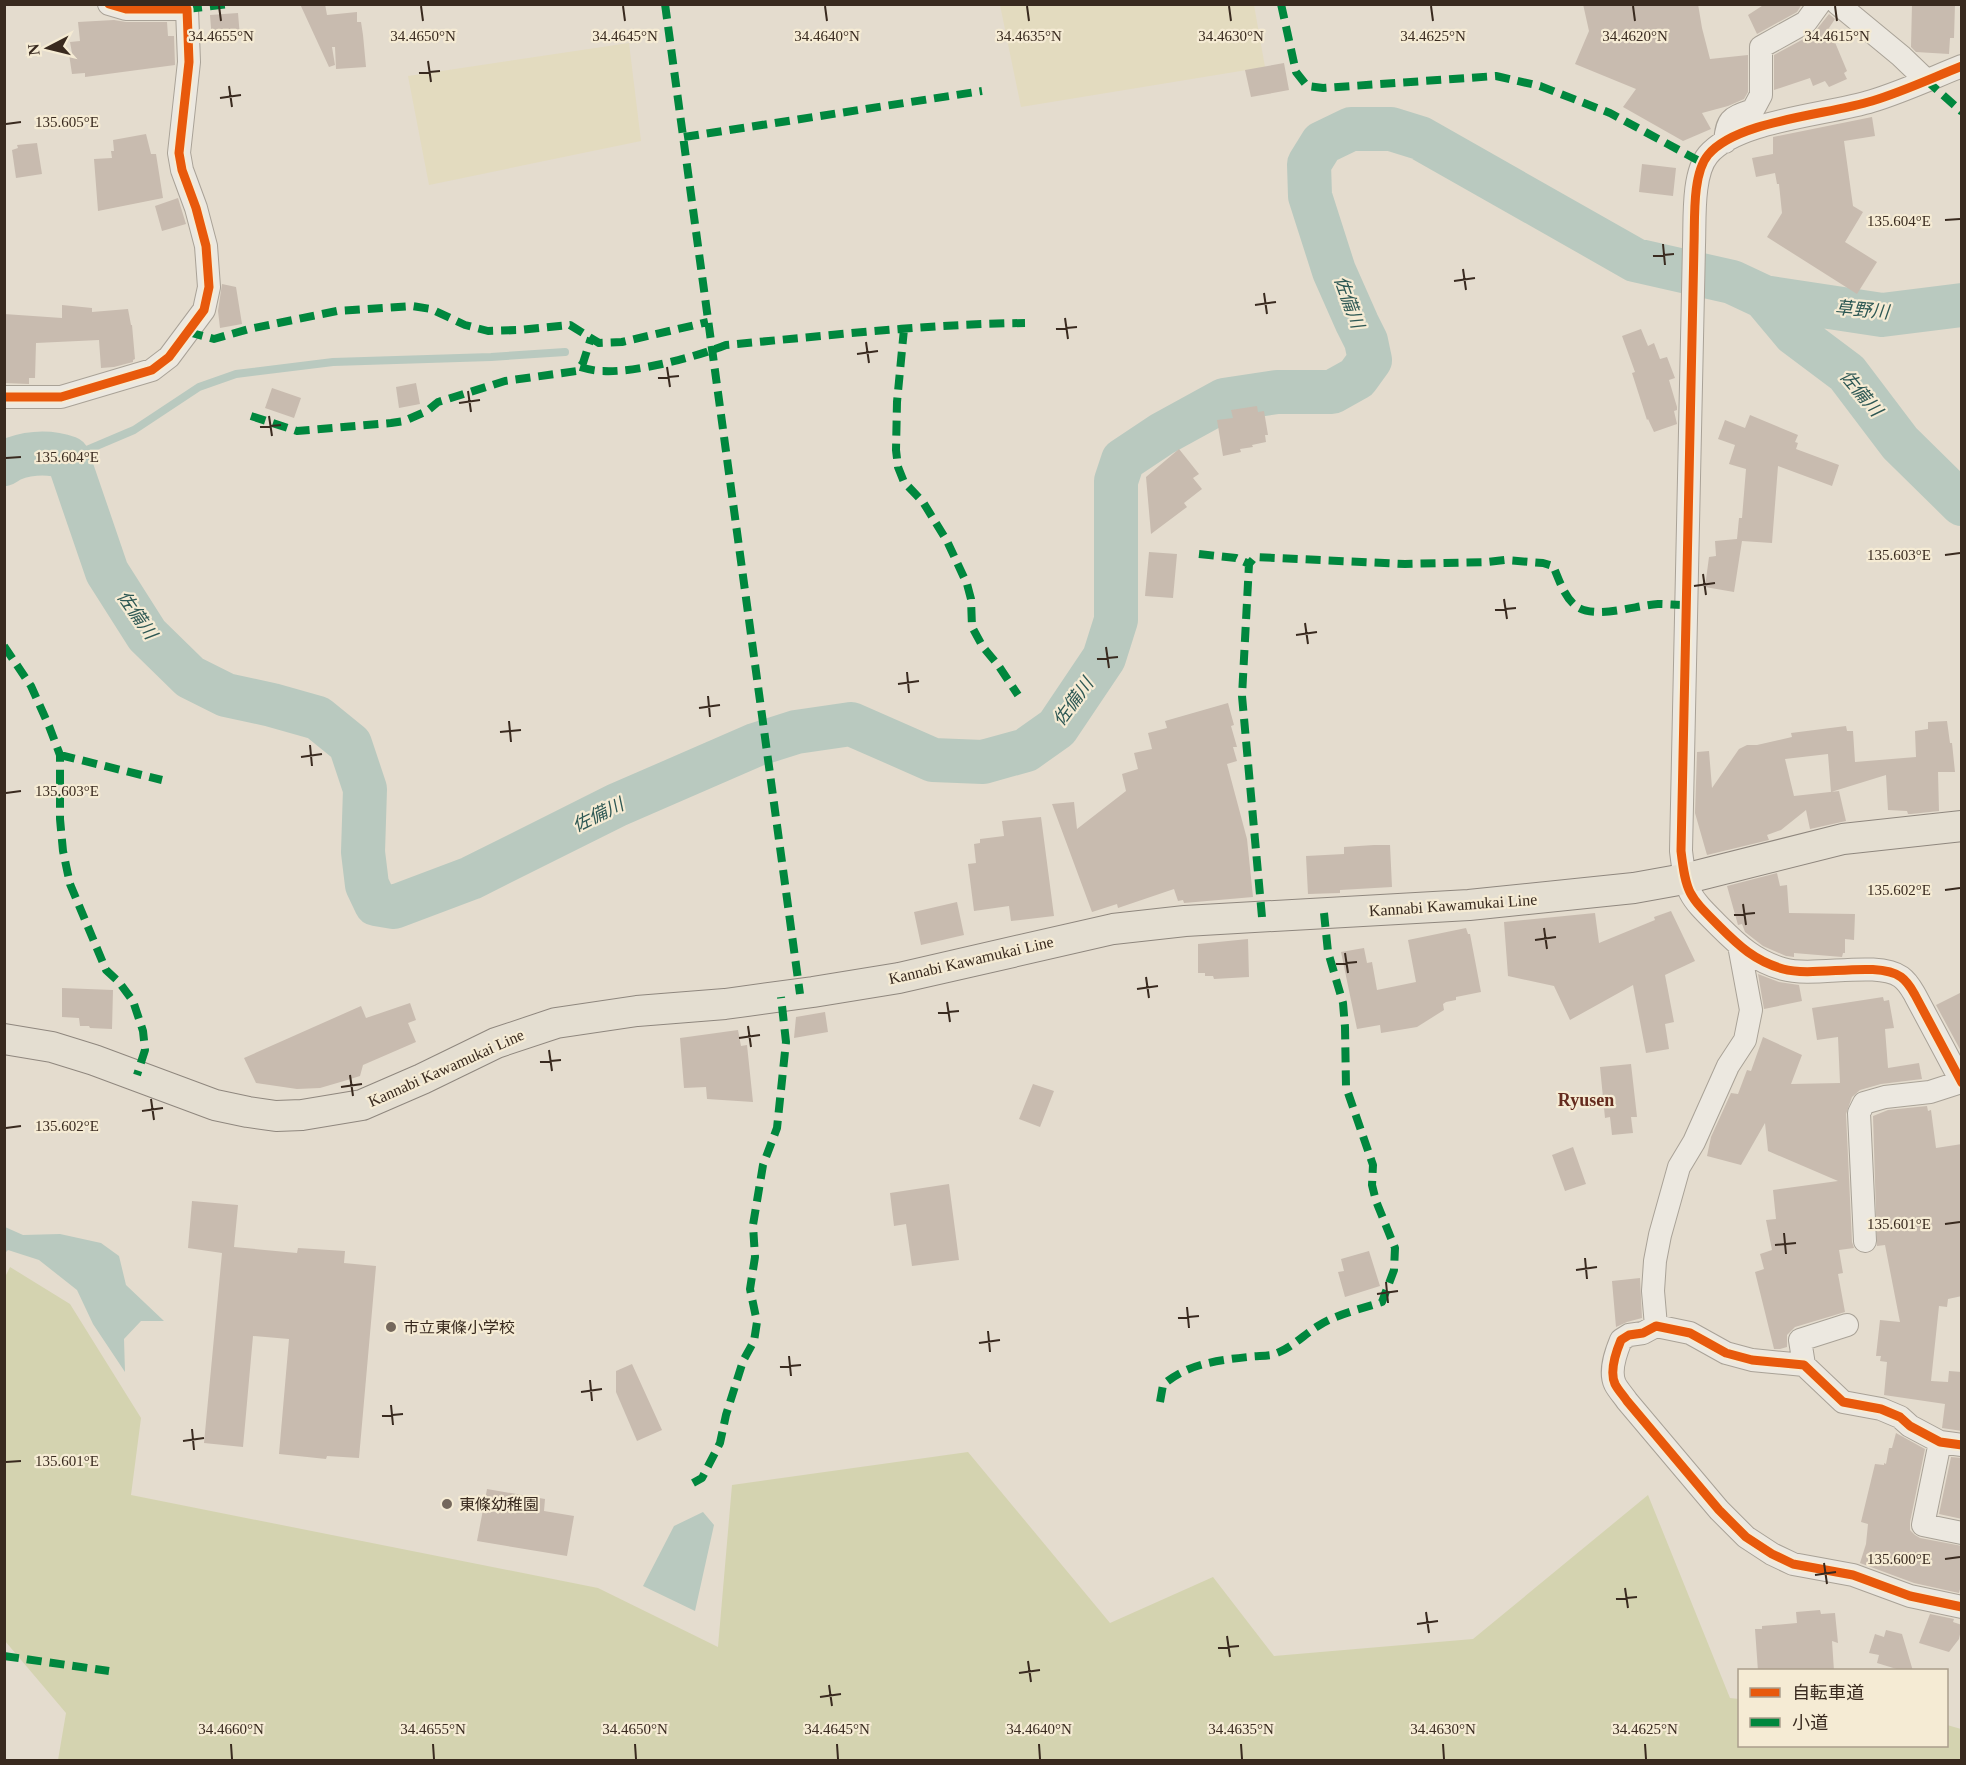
<svg xmlns="http://www.w3.org/2000/svg" width="1966" height="1765" font-family="'Times New Roman','Noto Sans JP',serif">
<rect width="100%" height="100%" fill="#e4dcce"/>
<path fill="#e3dbbf" d="M1000,5H1254L1265,67L1021,107Z
M629,43L641,141L429,185L408,76Z"/>
<path fill="#d4d3b0" d="M10,1267L70,1304L141,1418L131,1495L598,1588L718,1647L732,1485L968,1452L1110,1623L1213,1577L1274,1656L1473,1639L1648,1495L1730,1698L1739,1699L1740,1746H1946L1947,1725L1961,1729V1760H58L66,1713L5,1641L4,1279Z"/>
<path fill="#b9c9bf" d="M5,1227L23,1235L60,1234L101,1243L119,1256L126,1285L164,1321H141L124,1339L125,1372L93,1324L77,1290L39,1260L8,1250L5,1253Z
M703,1512L714,1525L695,1611L643,1586L674,1526Z"/>
<g fill="none" stroke-linecap="round" stroke-linejoin="round">
<path stroke="#b9c9bf" stroke-width="8" d="M68,458L134,430L199,387L236,374L333,362L491,357L565,352"/>
<path stroke="#b9c9bf" stroke-width="44" d="M1764,297L1882,315L1962,305
M4,464C21,452 49,451 68,458L107,572L147,635L190,677L226,695L272,705L318,718L350,744L365,789L363,852L367,885L376,904L394,907L471,878L617,805L755,745L796,732L851,724L933,760L983,762L1026,750L1057,728L1104,658L1116,620V481L1123,460L1162,434L1224,400L1277,392H1332L1357,378L1370,360L1366,341L1357,323L1334,271L1310,196L1309,164L1322,143L1351,129H1391L1420,138L1635,260L1732,282L1764,297L1795,334L1847,373L1900,443L1962,504"/>
</g>
<path fill="#c8bbaf" d="M300,4H325L327,15L357,12V22H361L363,35L366,67L336,69L335,47H332L335,65L329,67Z
M1583,4H1698L1702,28L1710,59L1748,55V92L1744,99L1728,106L1702,113L1711,129L1683,141L1623,107L1636,89L1575,64L1589,31Z
M1765,4H1802L1797,12L1757,34L1748,15Z
M1912,4H1955L1954,38H1950L1949,54L1916,52L1911,47Z
M238,13L240,37L212,40L210,15Z
M1829,14L1835,19L1829,28L1847,71L1844,73L1847,79L1829,87L1825,81L1813,86L1810,78L1774,90V55L1813,34Z
M114,20L126,22H167L168,36H174L175,65L85,77V73L72,74L69,54L72,53L70,42L80,41L78,22Z
M1284,63L1289,90L1251,97L1245,70Z
M1872,117L1875,136L1844,141L1853,206L1863,212L1845,242L1877,262L1857,294L1767,237L1782,213L1779,184H1777L1775,173L1756,177L1752,158L1773,154V137Z
M146,134L151,154H156L163,198L98,211L94,159L112,158L111,151H114L113,140Z
M37,143L42,174L16,178L12,150L18,148L17,145Z
M1642,164L1676,168L1673,196L1639,192Z
M178,198L186,224L162,231L155,206Z
M222,284L236,287L242,324L220,328L218,311Z
M62,305L92,308V312L128,309L131,325H132L135,359L133,360V362L114,367L101,368L99,340L36,343L35,378H29V384L4,383V314L62,318Z
M1641,329L1648,346L1654,343L1660,359L1667,357L1675,378L1669,380L1677,407V410L1674,411L1677,424L1654,432L1648,419L1647,420L1632,373L1635,372L1622,336Z
M416,383L420,404L399,408L396,387Z
M272,388L301,398L294,418L265,408Z
M1257,406L1258,412L1264,411L1268,435H1265L1266,442L1252,445L1253,447L1240,449L1241,452L1223,456L1217,420L1233,418L1231,410Z
M1750,415L1798,435L1795,442L1798,443L1796,449L1839,465L1832,486L1778,466L1772,543L1742,541L1734,592L1705,587L1709,557L1716,556L1715,541L1737,539L1739,518H1742L1746,469L1729,464L1735,445L1718,439L1725,420L1745,428Z
M1179,449L1199,474L1193,478L1202,489L1184,503L1187,507L1151,534L1146,477Z
M1149,552L1177,554L1173,598L1145,596Z
M1228,703L1234,725L1231,726L1237,747H1233L1237,761L1227,764L1247,839L1253,897L1184,903L1183,900L1178,901L1174,889L1118,908L1117,904L1092,912L1052,804L1074,802L1077,829L1126,791L1122,774L1138,769L1134,753L1152,749L1148,733L1167,728L1165,721Z
M1947,721L1950,743H1952L1955,772H1938L1939,811L1911,814H1908L1907,811L1888,810L1886,775L1831,792L1828,754L1785,759L1794,796L1839,791L1846,821L1810,829L1806,810L1781,830L1767,835L1769,840L1707,855L1695,813L1697,752L1709,751L1712,788L1739,749L1747,745H1757L1792,737L1791,733L1846,726L1847,731H1853L1855,762L1916,757L1915,731L1928,729V722Z
M1041,817L1054,916L1011,921L1009,906L974,911L968,864L976,863L974,844L980,843V839L1004,836L1002,821Z
M1374,845H1390L1392,887L1340,890V893L1308,894L1306,856L1344,854V847Z
M1777,873L1780,886L1787,885L1789,913L1855,914L1854,940L1845,939V953H1843L1842,957L1794,953V957L1786,956L1763,946L1745,932L1742,924L1738,925L1727,886Z
M957,902L964,935L921,945L914,912Z
M1671,911L1695,961L1665,975L1674,1022L1665,1024L1669,1049L1646,1053L1633,985L1570,1020L1554,986L1508,976L1504,922L1595,913L1599,943L1655,920L1654,917Z
M1466,928L1468,934H1470L1481,992L1456,997V1000L1446,1002L1443,1004L1444,1010L1417,1027L1381,1033L1380,1025L1357,1029L1341,952L1364,948L1367,963L1372,962L1377,990L1416,982L1408,940Z
M1248,939L1249,977L1214,979L1213,976H1205V973H1198V944Z
M1758,974L1779,982L1799,985L1802,1001L1764,1009Z
M62,988L113,990L112,1029L90,1028L89,1026H80L79,1018L62,1017Z
M1962,992V1053L1936,1005Z
M1883,997L1884,1001L1889,1000L1894,1028L1885,1029L1888,1068L1919,1063L1922,1079L1881,1084L1860,1090L1852,1097L1846,1114L1852,1242L1854,1248L1839,1250L1843,1273L1838,1274L1845,1312L1795,1327L1787,1335V1347L1780,1349H1774L1755,1272L1764,1269L1760,1254L1772,1250L1766,1220L1776,1219L1773,1190L1838,1181L1768,1151L1765,1123L1741,1165L1707,1156L1711,1137L1731,1093L1738,1094L1747,1070L1751,1071L1763,1037L1802,1055L1791,1084L1840,1083L1838,1037L1817,1040L1812,1008Z
M410,1003L416,1020L408,1023L416,1042L363,1065L360,1076L344,1081L320,1088L297,1089L256,1083L244,1058L361,1006L366,1018Z
M825,1012L828,1032L794,1038L796,1017Z
M738,1030L741,1046L747,1045L753,1102L707,1099L706,1087L684,1088L680,1038Z
M1631,1064L1637,1117H1631L1633,1133L1612,1135L1610,1117L1605,1118L1600,1067Z
M1033,1084L1054,1091L1040,1127L1019,1119Z
M1927,1106L1928,1111L1931,1110L1936,1148L1962,1144V1296L1948,1299L1947,1307L1939,1306L1931,1381L1948,1382L1949,1371L1962,1372V1431L1942,1428L1945,1404L1884,1395L1887,1362L1880,1361L1881,1356H1876L1880,1320L1900,1322L1885,1245L1877,1246L1873,1116L1888,1110Z
M1573,1147L1586,1184L1565,1191L1552,1155Z
M949,1184L959,1260L912,1266L906,1224L894,1226L890,1193Z
M192,1201L238,1205L234,1247L297,1253L298,1248L345,1251L344,1263L376,1266L359,1458L327,1456L326,1459L279,1454L289,1339L253,1336L243,1447L204,1443L222,1253L188,1248Z
M1369,1251L1380,1286L1345,1297L1338,1272L1344,1271L1341,1259Z
M1640,1278L1642,1318L1627,1322L1616,1327L1612,1281Z
M632,1364L662,1430L637,1441L616,1392V1371Z
M1896,1433L1925,1449L1910,1522V1530L1915,1535L1920,1538L1962,1546V1581L1959,1593L1914,1583L1860,1563L1866,1544L1868,1524L1861,1522L1875,1464L1884,1465V1463L1886,1464L1889,1448H1892Z
M1951,1457L1962,1458V1519L1939,1514Z
M487,1489L545,1499L544,1511L574,1516L567,1556L477,1541Z
M1820,1610L1821,1614L1835,1613L1838,1643L1832,1641L1834,1671H1758L1755,1629H1762V1626L1797,1623L1796,1612Z
M1930,1614L1954,1619L1953,1622L1962,1625L1959,1639L1949,1652L1919,1643Z
M1886,1630L1902,1634L1913,1671H1903L1877,1663L1879,1655L1869,1653L1875,1634L1884,1637Z"/>
<g fill="none" stroke-linecap="round" stroke-linejoin="round">
<defs>
<path id="minor" d="M1838,4L1901,56L1926,80
M1962,66C1932,78 1902,92 1872,101C1828,115 1737,120 1708,155C1692,174 1695,220 1694,245L1681,851C1686,894 1689,896 1719,926C1739,946 1755,961 1783,969C1814,978 1877,960 1901,977C1908,982 1911,988 1915,995L1962,1083
M1725,142C1727,118 1731,118 1753,110L1761,95V47L1806,22L1819,4
M4,397H61L152,370L169,357L204,310L209,287L206,246L196,208L182,170L179,153L189,62L187,9H126L109,4
M1865,1241L1859,1113L1864,1103L1885,1097L1930,1092L1961,1082
M1656,1326L1653,1291L1655,1261L1660,1235L1679,1167L1694,1142L1728,1066L1745,1040L1751,1010L1739,945
M1804,1365L1800,1340L1847,1325
M1940,1442L1923,1525L1962,1533
M1962,1445L1940,1442L1910,1426L1900,1417L1881,1409L1843,1402L1804,1365L1752,1360L1726,1353L1690,1333L1656,1326L1643,1333L1629,1335L1621,1340C1616,1352 1609,1371 1615,1384C1618,1390 1623,1395 1627,1401L1719,1510L1746,1537L1772,1554L1793,1564L1853,1575L1910,1596L1962,1607"/>
<path id="major" d="M4,1039L52,1047L94,1060L215,1105L248,1112L276,1116L302,1115L362,1105L422,1079L496,1043L556,1023L637,1011L725,1004L813,992L899,978L1113,929L1185,921L1469,905L1634,888L1684,879L1843,839L1962,826"/>
</defs>
<use href="#minor" stroke="#a9a297" stroke-width="24"/>
<use href="#major" stroke="#8f877e" stroke-width="32"/>
<use href="#minor" stroke="#ece8e0" stroke-width="22"/>
<use href="#major" stroke="#e4ded1" stroke-width="30"/>
<path stroke="#00873e" stroke-width="8" stroke-dasharray="15 8" stroke-linecap="butt" d="M665,4L800,994
M1281,4L1296,72L1307,86L1323,88L1496,76L1540,86L1610,113L1703,163
M187,9L229,4
M1926,80L1962,112
M684,137L982,91
M904,329L897,402L896,450L898,467L904,482L923,502L947,541L967,584L971,599L972,627L983,647L998,665L1018,695
M188,332L214,339L249,329L337,311L412,306L431,309L465,325L488,331L520,330L570,325L599,343L622,342L708,322
M580,367C587,369 595,371 603,371C635,373 696,357 726,345C825,336 925,324 1025,323
M251,416L297,431L391,423L404,421L427,411L438,402L505,381L577,371L583,363L591,338
M1199,554L1236,558L1249,564
M4,646L31,686L49,726L60,755V819L63,851L70,884L106,970L119,982L133,1001L143,1031L145,1050L137,1075
M60,755L162,780
M1262,917L1242,696L1249,564L1255,557L1405,564L1487,562L1505,560L1543,563L1553,566C1559,579 1564,597 1576,606C1594,620 1637,605 1658,604C1667,604 1677,605 1686,605
M1160,1402L1163,1385C1186,1364 1219,1360 1248,1357C1256,1356 1264,1356 1271,1355C1290,1350 1302,1336 1318,1326C1337,1314 1361,1309 1382,1302L1394,1270L1395,1248L1376,1201L1372,1185L1373,1165L1346,1087L1345,1027L1343,1003L1328,952L1324,913
M693,1483L702,1478L720,1443L726,1415L743,1361L754,1341L757,1322L750,1289L755,1257L753,1225L763,1165L777,1128L786,1042L781,997
M4,1656L109,1671"/>
<defs>
<path id="cycleway" d="M1962,66C1932,78 1902,92 1872,101C1828,115 1737,120 1708,155C1692,174 1695,220 1694,245L1681,851C1686,894 1689,896 1719,926C1739,946 1755,961 1783,969C1814,978 1877,960 1901,977C1908,982 1911,988 1915,995L1962,1083
M4,397H61L152,370L169,357L204,310L209,287L206,246L196,208L182,170L179,153L189,62L187,9H126L109,4
M1962,1445L1940,1442L1910,1426L1900,1417L1881,1409L1843,1402L1804,1365L1752,1360L1726,1353L1690,1333L1656,1326L1643,1333L1629,1335L1621,1340C1616,1352 1609,1371 1615,1384C1618,1390 1623,1395 1627,1401L1719,1510L1746,1537L1772,1554L1793,1564L1853,1575L1910,1596L1962,1607"/>
</defs>
<use href="#cycleway" stroke="#f5ebd4" stroke-width="13"/>
<use href="#cycleway" stroke="#e8590c" stroke-width="9"/>
</g>
<path fill="none" stroke="#392a1f" stroke-width="2" d="M219,6L221,21M421,6L423,21M623,6L625,21M825,6L827,21M1027,6L1029,21M1229,6L1231,21M1431,6L1433,21M1633,6L1635,21M1835,6L1837,21M428,61L431,82M419,73L440,71M229,86L232,107M220,98L241,95M6,124L21,122M1945,220L1960,219M1663,244L1665,265M1653,256L1674,254M1463,269L1466,290M1454,281L1475,278M1264,293L1267,314M1255,305L1276,302M1065,318L1068,339M1056,329L1077,327M866,342L869,363M857,354L878,351M667,367L670,387M658,378L679,376M468,391L471,412M459,403L480,400M269,416L272,436M260,427L281,425M6,458L21,457M1945,555L1960,553M1703,574L1706,595M1694,586L1715,583M1504,599L1507,619M1495,610L1516,608M1305,623L1308,644M1296,635L1317,632M1106,647L1109,668M1097,659L1118,657M907,672L909,693M898,684L919,681M708,696L710,717M699,708L720,705M509,721L511,742M500,732L521,730M310,745L312,766M301,757L322,754M6,793L21,791M1945,890L1960,888M1743,904L1746,925M1734,915L1755,913M1544,928L1547,949M1535,940L1556,937M1345,953L1348,973M1336,964L1357,962M1146,977L1149,998M1137,989L1158,986M947,1002L950,1022M938,1013L959,1011M748,1026L751,1047M739,1038L760,1035M549,1050L552,1071M540,1062L561,1060M350,1075L353,1096M341,1087L362,1084M151,1099L154,1120M142,1111L163,1108M6,1128L21,1126M1945,1224L1960,1222M1784,1233L1786,1254M1775,1245L1796,1243M1585,1258L1587,1279M1576,1270L1597,1267M1386,1282L1388,1303M1377,1294L1398,1291M1187,1307L1189,1328M1178,1318L1199,1316M988,1331L990,1352M979,1343L1000,1340M789,1356L791,1376M780,1367L801,1365M590,1380L592,1401M581,1392L602,1389M391,1405L393,1425M382,1416L403,1414M192,1429L194,1450M183,1441L204,1438M6,1462L21,1461M1945,1559L1960,1557M1824,1563L1827,1584M1815,1575L1836,1572M1625,1588L1628,1608M1616,1599L1637,1597M1426,1612L1429,1633M1417,1624L1438,1621M1227,1636L1230,1657M1218,1648L1239,1646M1028,1661L1031,1682M1019,1673L1040,1670M829,1685L832,1706M820,1697L841,1694M231,1744L232,1759M433,1744L434,1759M635,1744L636,1759M837,1744L838,1759M1039,1744L1040,1759M1241,1744L1242,1759M1443,1744L1444,1759M1645,1744L1646,1759"/>
<g fill="#75685c" stroke="#f5ebd4" stroke-width="2">
<circle cx="391" cy="1327" r="6"/>
<circle cx="447" cy="1504" r="6"/>
</g>
<g text-anchor="middle" dominant-baseline="central" stroke-width="4.5" stroke-linejoin="round" paint-order="stroke">
<g font-size="16" fill="#392a1f" stroke="#f5ebd4">
<text transform="translate(1453 905) rotate(-4)">Kannabi Kawamukai Line</text>
<text transform="translate(971 960) rotate(-13)">Kannabi Kawamukai Line</text>
<text transform="translate(446 1068) rotate(-24)">Kannabi Kawamukai Line</text>
</g>
<g font-size="16" fill="#392a1f" stroke="#f5ebd4" text-anchor="start">
<text x="403" y="1327">市立東條小学校</text>
<text x="459" y="1504">東條幼稚園</text>
</g>
<g font-size="18" font-style="italic" fill="#2e5854" stroke="#f5ebd4">
<text transform="translate(1349 302) rotate(70)">佐備川</text>
<text transform="translate(1862 310) rotate(5)">草野川</text>
<text transform="translate(1861 393) rotate(50)">佐備川</text>
<text transform="translate(137 615) rotate(55)">佐備川</text>
<text transform="translate(1073 702) rotate(-54)">佐備川</text>
<text transform="translate(598 815) rotate(-26)">佐備川</text>
</g>
<g font-size="18" font-weight="bold" fill="#652b1e" stroke="#f5ebd4">
<text x="1586" y="1100">Ryusen</text>
</g>
</g>
<g font-size="15" text-anchor="middle" fill="#392a1f" stroke="#f5ebd4" stroke-width="4.5" stroke-linejoin="round" paint-order="stroke">
<text x="221" y="41">34.4655°N</text>
<text x="423" y="41">34.4650°N</text>
<text x="625" y="41">34.4645°N</text>
<text x="827" y="41">34.4640°N</text>
<text x="1029" y="41">34.4635°N</text>
<text x="1231" y="41">34.4630°N</text>
<text x="1433" y="41">34.4625°N</text>
<text x="1635" y="41">34.4620°N</text>
<text x="1837" y="41">34.4615°N</text>
<text x="67" y="127">135.605°E</text>
<text x="1899" y="226">135.604°E</text>
<text x="67" y="462">135.604°E</text>
<text x="1899" y="560">135.603°E</text>
<text x="67" y="796">135.603°E</text>
<text x="1899" y="895">135.602°E</text>
<text x="67" y="1131">135.602°E</text>
<text x="1899" y="1229">135.601°E</text>
<text x="67" y="1466">135.601°E</text>
<text x="1899" y="1564">135.600°E</text>
<text x="231" y="1734">34.4660°N</text>
<text x="433" y="1734">34.4655°N</text>
<text x="635" y="1734">34.4650°N</text>
<text x="837" y="1734">34.4645°N</text>
<text x="1039" y="1734">34.4640°N</text>
<text x="1241" y="1734">34.4635°N</text>
<text x="1443" y="1734">34.4630°N</text>
<text x="1645" y="1734">34.4625°N</text>
</g>
<rect width="1966" height="1765" fill="none" stroke="#392a1f" stroke-width="12"/>
<rect x="1738" y="1669" width="210" height="78" fill="#f5ebd4" stroke="#aa9e8c" stroke-width="1.5"/>
<rect x="1750" y="1688" width="30" height="9" fill="#e8590c" stroke="#aa9e8c" stroke-width="1.5"/>
<text x="1792" y="1699" font-size="18" fill="#392a1f">自転車道</text>
<rect x="1750" y="1718" width="30" height="9" fill="#00873e" stroke="#aa9e8c" stroke-width="1.5"/>
<text x="1792" y="1729" font-size="18" fill="#392a1f">小道</text>
<g transform="translate(48 48) rotate(263)" stroke="#f5ebd4" stroke-width="4.5" paint-order="stroke">
<path d="M0-4.5L10 22L0 15L-10 22Z" fill="#392a1f"/>
<text y="-9" font-size="16" font-weight="bold" text-anchor="middle" fill="#392a1f">N</text>
</g>
</svg>
